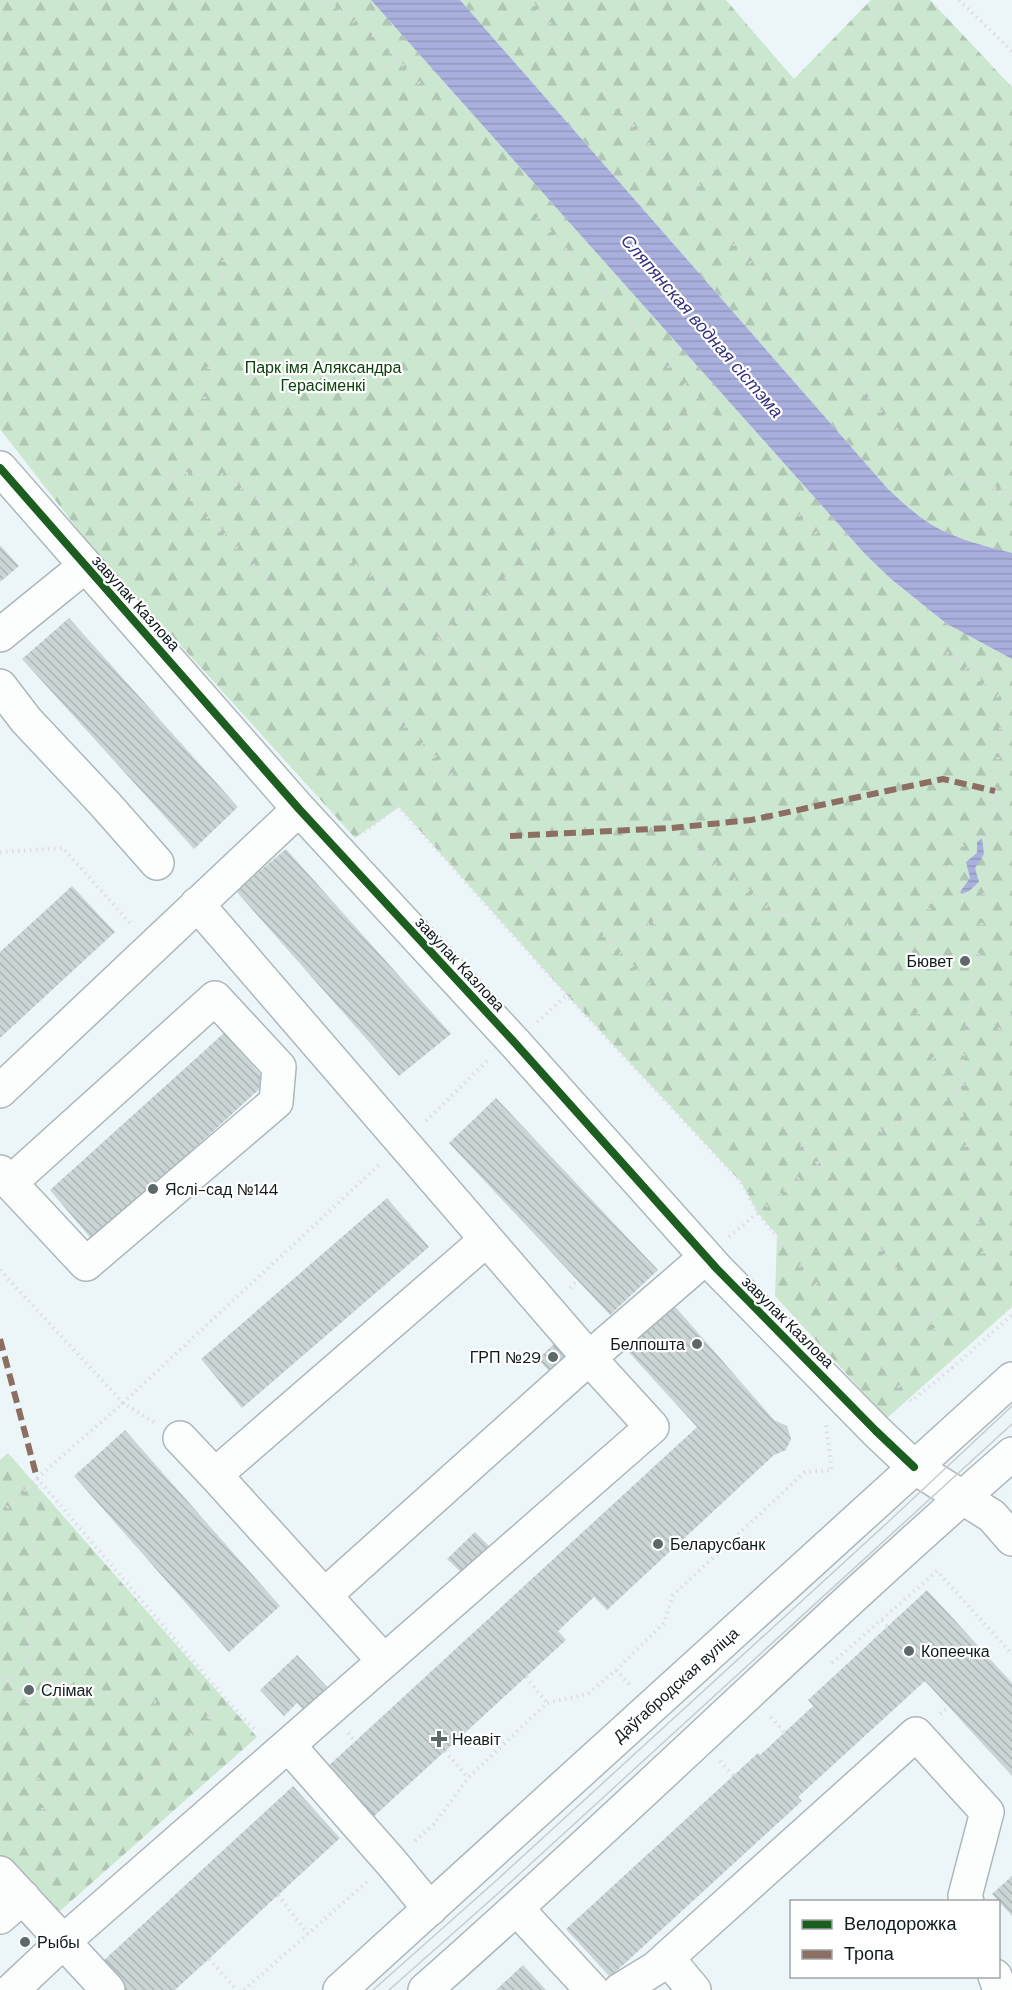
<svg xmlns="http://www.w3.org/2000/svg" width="1012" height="1990" font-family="'DM Sans',sans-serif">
<defs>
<pattern id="forest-firs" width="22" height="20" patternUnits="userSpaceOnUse" patternTransform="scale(1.5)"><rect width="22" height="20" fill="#cce7d0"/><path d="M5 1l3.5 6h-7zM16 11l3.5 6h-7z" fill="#aec6b2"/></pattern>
<pattern id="water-rules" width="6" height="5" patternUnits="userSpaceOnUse" patternTransform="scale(1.5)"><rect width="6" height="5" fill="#aab0de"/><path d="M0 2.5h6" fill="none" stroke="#9197be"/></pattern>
<pattern id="building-back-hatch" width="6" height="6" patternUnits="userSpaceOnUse" patternTransform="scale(1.5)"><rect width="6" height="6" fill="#cbd5d5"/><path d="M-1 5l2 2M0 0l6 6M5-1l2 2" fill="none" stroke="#adb6b6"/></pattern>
</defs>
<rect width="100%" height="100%" fill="#ecf6f9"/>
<path fill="url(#forest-firs)" d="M0,0H371L865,554L891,579L947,624L1012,659V1307L887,1418L775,1296L777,1235L758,1213L741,1182L567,995L399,807L355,838L90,545L0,429Z
M460,0H726L794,79L871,0H930L1012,87V553C985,546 956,539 932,525C916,515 902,502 888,489Z
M8,1453L257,1737L52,1918L0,1860V1460Z"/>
<path fill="url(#water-rules)" d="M371,0H460L888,489C902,502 916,515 932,525C956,539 985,546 1012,553V659L947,624L891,579L865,554Z
M982,838L984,854L975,868L979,882L969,891L962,894L960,892L970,878L966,862L977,853V842Z"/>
<path fill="url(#building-back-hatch)" d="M0,545L19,566L0,582Z
M69,618L238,807L194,849L22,659Z
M286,849L451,1034L399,1076L236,891Z
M72,886L115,932L0,1038V952Z
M224,1033L267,1082L93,1241L50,1190Z
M496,1098L658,1270L610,1315L449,1143Z
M387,1198L429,1247L242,1408L201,1359Z
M672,1303L774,1420L787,1426L791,1439L786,1450L774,1455L607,1610L594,1597L558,1631L566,1640L371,1819L325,1769L697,1427L624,1347Z
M557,1341L569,1355L550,1372L538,1359Z
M125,1430L280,1606L229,1652L74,1476Z
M475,1532L494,1551L467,1578L447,1559Z
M927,1590L1012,1683V1776L925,1681L798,1797L802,1801L610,1977L566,1929L758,1753L760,1755L813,1706L808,1700Z
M297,1655L333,1693L309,1716L297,1703L284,1716L260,1690Z
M293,1786L340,1838L175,1990H126L101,1963Z
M1012,1876V1916L992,1894Z
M523,1965L546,1990H496Z"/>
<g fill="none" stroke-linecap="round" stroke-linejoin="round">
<defs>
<path id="minor" d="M0,468L299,809L515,1043L717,1269L876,1431L914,1467
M0,635L85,566
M0,686L26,720L104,803L157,863
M0,1091L299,809
M0,1172L86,1264L276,1102L279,1067L215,998L10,1183
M180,1438L215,1475
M325,1595L589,1358L706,1257
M384,1661L215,1475L486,1240
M288,1745L391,1862L430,1909
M0,1873L108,1990
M517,1909L592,1990
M0,1917L23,1897
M667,1958L694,1990
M995,1976L1000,1990
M12,1990L64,1941L652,1427L589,1358L197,904
M620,1990L656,1968L667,1958L916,1734L987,1812L965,1896L967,1902"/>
<path id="major" d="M914,1467L992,1516L1012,1539
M340,1990L1012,1379
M425,1990C624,1815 812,1628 1012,1454"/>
</defs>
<use href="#minor" stroke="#adb7ba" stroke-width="36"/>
<use href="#major" stroke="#adb7ba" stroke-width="36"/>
<path stroke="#dbdedf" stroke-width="4" stroke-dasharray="1.5 4.5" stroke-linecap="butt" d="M324,0L372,34L397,58L882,608L911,632L952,656L1003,700L1012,705
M530,0L690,194L933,471L993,488L1012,487
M959,0L1012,51
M690,194L882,0
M0,317L169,476L818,1162L929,1316L873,1356
M186,474L200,429L230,213L397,58
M994,489L1012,498
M101,536L169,476L216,471L378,580L593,764L775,913L920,937
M956,657L1012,678
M305,769L442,635L635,465L700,402
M995,791L1012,830
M364,832L398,806L567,995L741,1182L758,1213L911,1401L952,1368L1012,1315
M0,852L63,848L130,923
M537,1022L567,995L610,942L680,911L775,913
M958,1091L980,940L994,795
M426,1121L487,1061
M729,1237L818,1162L958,1093L1012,1010
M985,1265L958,1093L930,1054L910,983L920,937L933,895L995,791L1003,700
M0,1270L123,1403L37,1478L0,1514
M570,1288L578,1280
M952,1368L929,1316L1012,1240
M154,1422L123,1403L381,1163
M37,1478L229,1703L257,1732
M882,1620L887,1626
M28,1661L48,1682L27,1701L8,1681L28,1661L37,1479
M832,1663L937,1571L1012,1654
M616,1670L630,1685
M526,1677L547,1703
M0,1678L8,1681
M48,1682L213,1713
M27,1701L54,1885
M940,1714L949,1707
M771,1717L784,1732
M348,1733L355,1741
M445,1751L468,1778
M720,1761L734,1776
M415,1841L434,1824L468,1778L547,1703L588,1694L616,1670L664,1623L673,1595L805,1472L832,1470L826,1425
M45,1878L213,1713L229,1703
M278,1895L308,1934
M209,1959L237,1990
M244,1990L368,1881"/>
<use href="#minor" stroke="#fcfefe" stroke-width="33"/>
<use href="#major" stroke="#fcfefe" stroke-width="33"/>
<path stroke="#c8cccd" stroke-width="1.5" d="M373,1990L498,1879L887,1523L1012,1406
M389,1990L503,1889L1012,1424"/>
<path stroke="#8d6e63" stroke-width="6" stroke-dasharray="12 6" stroke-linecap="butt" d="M510,836L671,828L751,820L943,779L995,791
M0,1339L37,1478"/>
<defs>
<path id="cycleway" d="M0,468L299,809L515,1043L717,1269L876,1431L914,1467"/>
</defs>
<use href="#cycleway" stroke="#fff" stroke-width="11"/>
<use href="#cycleway" stroke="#1b5e20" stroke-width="8"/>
</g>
<g fill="#5d686b" stroke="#fff" stroke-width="2">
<circle cx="965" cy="961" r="6"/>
<circle cx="153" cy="1189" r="6"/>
<circle cx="697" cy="1344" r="6"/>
<circle cx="553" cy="1357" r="6"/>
<circle cx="658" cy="1544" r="6"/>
<circle cx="909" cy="1651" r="6"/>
<circle cx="29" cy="1690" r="6"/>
<path d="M436 1730h6v6h6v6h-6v6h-6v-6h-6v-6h6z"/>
<circle cx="25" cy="1942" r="6"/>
</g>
<g text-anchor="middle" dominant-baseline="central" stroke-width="4.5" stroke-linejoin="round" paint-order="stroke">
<g font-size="16" fill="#0a420d" stroke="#fff">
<text x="323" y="367">Парк імя Аляксандра<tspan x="323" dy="18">Герасіменкі</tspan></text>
</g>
<g font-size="16" fill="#101b1e" stroke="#fff">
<text transform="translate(136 603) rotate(48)">завулак Казлова</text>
<text transform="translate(460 964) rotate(47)">завулак Казлова</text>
<text transform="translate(788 1322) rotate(45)">завулак Казлова</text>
<text transform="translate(676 1685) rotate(-42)">Даўгабродская вуліца</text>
</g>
<g font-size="16" fill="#101b1e" stroke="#fff" text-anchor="start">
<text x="953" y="961" text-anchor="end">Бювет</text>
<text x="165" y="1189">Яслі-сад №144</text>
<text x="685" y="1344" text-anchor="end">Белпошта</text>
<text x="541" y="1357" text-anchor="end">ГРП №29</text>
<text x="670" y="1544">Беларусбанк</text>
<text x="921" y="1651">Копеечка</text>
<text x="41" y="1690">Слімак</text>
<text x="452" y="1739">Неавіт</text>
<text x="37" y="1942">Рыбы</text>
</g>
<g font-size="18" font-style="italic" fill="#37337f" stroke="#fff">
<text transform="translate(702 326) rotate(49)">Сляпянская водная сістэма</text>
</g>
</g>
<rect x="790" y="1900" width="210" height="78" fill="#ffffff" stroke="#9fa4a5" stroke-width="1.5"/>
<rect x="802" y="1920" width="30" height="9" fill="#1b5e20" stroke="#9fa4a5" stroke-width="1.5"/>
<text x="844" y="1930" font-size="18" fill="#101b1e">Велодорожка</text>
<rect x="802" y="1950" width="30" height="9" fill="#8d6e63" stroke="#9fa4a5" stroke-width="1.5"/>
<text x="844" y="1960" font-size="18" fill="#101b1e">Тропа</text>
</svg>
